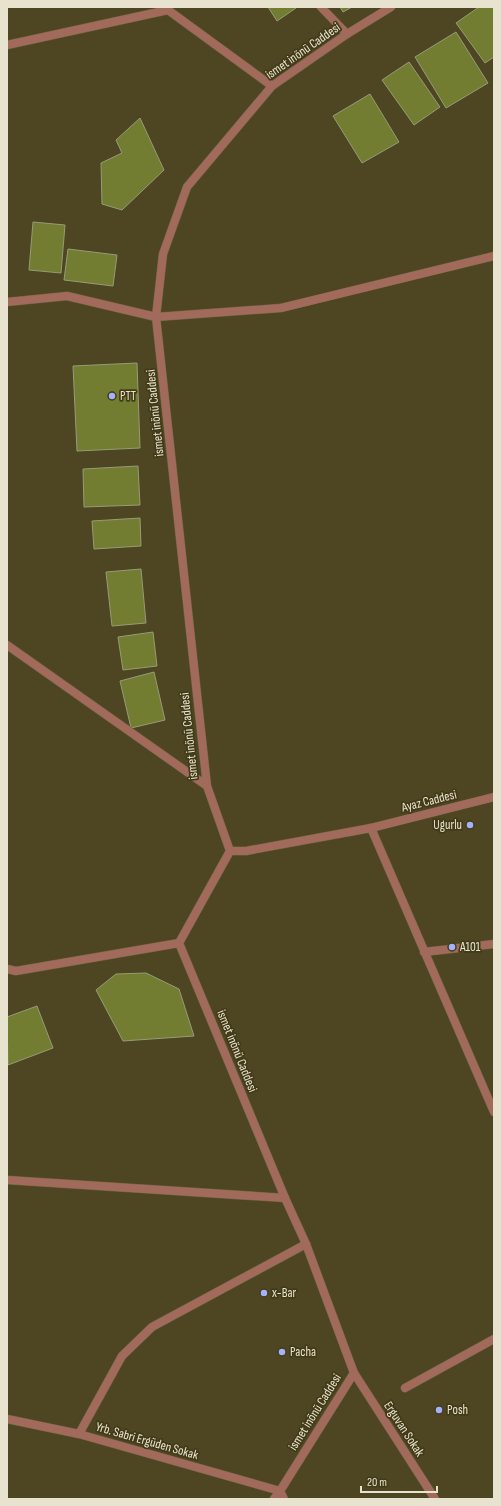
<svg xmlns="http://www.w3.org/2000/svg" width="501" height="1506" font-family="'Sofia Sans Condensed',sans-serif">
<rect width="100%" height="100%" fill="#4e4623"/>
<path fill="#727d31" stroke="#959c77" d="M268,7H296V8L277,21Z
M340,7H352L343,12Z
M479,7H494V57L485,63L456,23Z
M456,32L488,83L446,108L415,57Z
M409,62L440,107L414,125L382,80Z
M370,94L399,142L362,163L333,116Z
M140,118L164,170L122,210L102,204L101,163L122,153L116,140Z
M33,222L65,225L61,273L29,270Z
M68,249L117,255L113,286L64,280Z
M137,363L140,448L77,451L73,366Z
M138,466L140,505L84,507L83,469Z
M140,518L141,546L94,549L92,521Z
M141,569L146,623L112,626L106,572Z
M153,632L157,666L123,670L118,637Z
M154,672L165,720L131,728L120,681Z
M146,973L179,989L194,1036L123,1041L96,990L116,974Z
M37,1006L53,1048L8,1065L7,1017Z"/>
<g fill="none" stroke-linecap="round" stroke-linejoin="round">
<defs>
<path id="minor" d="M168,7V10L272,86
M321,7L347,34
M7,45L168,10
M156,317L281,308L494,256
M371,828L494,1112
M424,952L494,944
M7,1180L285,1198
M354,1373L435,1499
M405,1388L494,1339
M7,1419L79,1434L280,1491L274,1499
M79,1434L122,1356L152,1327L306,1244"/>
<path id="tertiary" d="M7,302L67,296L156,317
M7,645L207,786
M230,851H246L371,828L494,797
M179,943L230,851L207,786L156,317L163,254L187,187L272,86L347,34L391,7
M179,943L285,1198L306,1244L354,1373L280,1491L284,1499
M7,969L16,971L179,943"/>
</defs>
<use href="#minor" stroke="#6a6242" stroke-width="9"/>
<use href="#tertiary" stroke="#6a6242" stroke-width="9"/>
<use href="#minor" stroke="#a26a5b" stroke-width="8"/>
<use href="#tertiary" stroke="#a26a5b" stroke-width="8"/>
</g>
<g fill="#a5b1fc" stroke="#433b18" stroke-width="1.5">
<circle cx="112" cy="396" r="4"/>
<circle cx="470" cy="825" r="4"/>
<circle cx="452" cy="947" r="4"/>
<circle cx="264" cy="1293" r="4"/>
<circle cx="282" cy="1352" r="4"/>
<circle cx="439" cy="1410" r="4"/>
</g>
<g text-anchor="middle" dominant-baseline="central" stroke-width="3.5" stroke-linejoin="round" paint-order="stroke">
<g font-size="13" fill="#e8e3cf" stroke="#433b18">
<text transform="translate(303 51) rotate(-35)">ismet inönü Caddesi</text>
<text transform="translate(155 413) rotate(-96)">ismet inönü Caddesi</text>
<text transform="translate(189 736) rotate(-96)">ismet inönü Caddesi</text>
<text transform="translate(429 801) rotate(-14)">Ayaz Caddesi</text>
<text transform="translate(237 1051) rotate(68)">ismet inönü Caddesi</text>
<text transform="translate(315 1412) rotate(-58)">ismet inönü Caddesi</text>
<text transform="translate(404 1429) rotate(57)">Erguvan Sokak</text>
<text transform="translate(147 1441) rotate(16)">Yrb. Sabri Ergüden Sokak</text>
</g>
<g font-size="13" fill="#e8e3cf" stroke="#433b18" text-anchor="start">
<text x="120" y="396">PTT</text>
<text x="462" y="825" text-anchor="end">Ugurlu</text>
<text x="460" y="947">A101</text>
<text x="272" y="1293">x-Bar</text>
<text x="290" y="1352">Pacha</text>
<text x="447" y="1410">Posh</text>
</g>
</g>
<rect width="501" height="1506" fill="none" stroke="#e8e3cf" stroke-width="16"/>
<path d="M361 1486v6h76v-6" fill="none" stroke="#e8e3cf" stroke-width="2"/>
<text x="367" y="1486" font-size="12" fill="#e8e3cf" stroke="#433b18" stroke-width="3" paint-order="stroke">20 m</text>
</svg>
